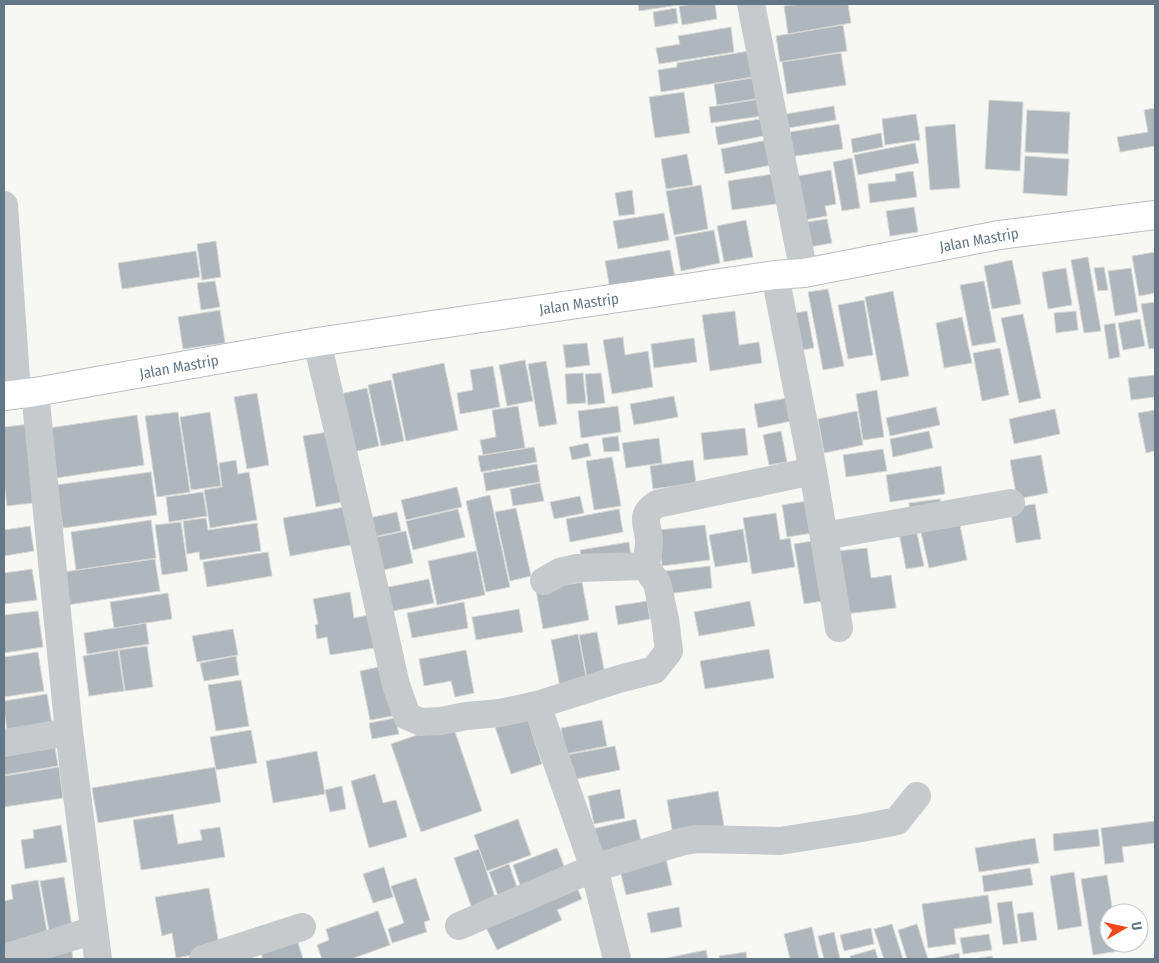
<svg xmlns="http://www.w3.org/2000/svg" width="1159" height="963" font-family="'Fira Sans Condensed',sans-serif">
<rect width="100%" height="100%" fill="#f7f7f3"/>
<path fill="#afb7bd" stroke="#d8d8d6" d="M638,4H685L639,11Z
M693,4H715L717,19L682,25L679,6Z
M801,4H848L851,23L788,34L784,6Z
M676,8L678,23L655,27L653,12Z
M843,25L847,51L780,62L776,36Z
M731,27L734,52L659,64L656,48L680,44L678,36Z
M749,51L753,77L661,92L658,70L677,67V63Z
M841,53L846,85L787,94L782,62Z
M758,77L762,98L717,105L714,84Z
M684,92L690,133L655,138L649,97Z
M761,99L763,116L711,123L709,107Z
M989,100L1023,102L1020,171L985,169Z
M834,106L836,120L782,129L780,115Z
M1155,108V146L1120,152L1117,137L1148,132L1144,110Z
M1027,110L1070,112L1068,154L1025,152Z
M916,114L920,140L885,145L882,119Z
M765,118L768,135L718,145L715,127Z
M839,124L843,149L782,158L778,134Z
M955,124L960,188L930,190L925,127Z
M881,133L883,147L853,153L851,139Z
M773,139L777,164L725,174L721,149Z
M915,143L919,163L858,175L854,155Z
M687,154L693,185L666,189L661,159Z
M1025,156L1069,159L1067,196L1023,193Z
M852,158L860,208L842,211L833,162Z
M831,170L836,204L825,206L827,216L799,221L792,177Z
M913,171L917,197L870,203L868,184L896,181L895,174Z
M779,173L783,203L732,210L728,181Z
M701,185L708,229L674,235L666,191Z
M632,190L635,214L619,216L615,193Z
M914,207L918,232L890,236L886,211Z
M664,213L669,240L618,249L613,221Z
M827,219L832,243L804,248L800,223Z
M746,220L753,257L724,262L717,226Z
M714,230L720,263L681,271L675,237Z
M216,241L221,277L202,280L197,244Z
M670,250L675,278L610,289L605,261Z
M196,251L200,277L122,289L118,263Z
M1155,252V293L1139,296L1132,256Z
M1088,257L1101,331L1084,333L1071,260Z
M1012,260L1021,304L992,309L984,266Z
M1104,267L1108,290L1098,291L1094,268Z
M1066,268L1072,305L1048,309L1042,272Z
M1131,268L1138,312L1115,316L1108,271Z
M215,281L220,307L201,310L197,283Z
M984,281L996,342L972,346L960,285Z
M828,289L844,366L823,370L808,292Z
M893,291L909,376L881,381L865,297Z
M864,300L873,355L848,359L838,305Z
M1155,302V348L1149,349L1141,304Z
M220,310L225,343L183,349L178,317Z
M735,311L739,345L759,342L762,363L710,371L702,315Z
M807,311L814,348L796,351L788,314Z
M1076,311L1078,330L1056,333L1054,313Z
M1023,314L1041,398L1019,403L1001,318Z
M962,317L972,363L944,368L936,323Z
M1140,319L1145,346L1123,350L1118,323Z
M1115,323L1120,357L1109,359L1104,325Z
M623,337L625,355L648,351L653,387L612,394L603,340Z
M694,338L697,362L654,368L651,344Z
M587,343L590,365L566,368L563,345Z
M1000,348L1009,395L982,401L973,353Z
M525,360L533,401L507,406L499,365Z
M546,361L557,424L539,427L528,364Z
M444,363L458,430L406,441L392,374Z
M493,366L500,407L460,414L457,393L473,390L470,370Z
M583,373L586,403L567,404L565,374Z
M601,373L605,403L588,405L585,374Z
M1155,375V397L1131,400L1128,378Z
M391,380L404,441L381,446L368,385Z
M367,388L379,446L349,453L336,395Z
M877,390L884,437L863,440L856,394Z
M257,393L269,465L247,469L234,397Z
M674,396L678,417L634,425L630,404Z
M787,398L791,421L758,428L754,404Z
M518,406L525,448L483,455L480,440L496,437L492,410Z
M618,406L621,432L581,438L578,411Z
M936,407L940,425L890,436L886,418Z
M1055,409L1060,434L1014,444L1009,419Z
M1155,410V451L1146,453L1138,413Z
M857,411L863,445L824,453L818,419Z
M178,412L190,492L157,497L145,416Z
M210,412L221,486L191,490L180,417Z
M137,415L144,465L56,478L49,428Z
M30,424L41,502L7,506L4,482V427Z
M745,428L748,455L704,460L701,433Z
M334,431L347,501L316,507L303,436Z
M781,431L787,462L769,465L763,435Z
M929,431L933,448L893,457L890,439Z
M618,436L620,451L604,452L602,438Z
M659,438L662,463L626,468L622,443Z
M588,443L591,456L572,460L569,447Z
M534,447L537,462L481,472L478,456Z
M883,449L887,471L846,477L843,455Z
M1041,455L1048,493L1017,499L1010,460Z
M612,457L621,506L594,510L586,461Z
M236,460L238,474L249,472L257,520L210,528L204,490L222,487L219,463Z
M693,460L696,483L653,489L650,466Z
M537,464L540,482L486,491L483,473Z
M941,466L945,494L890,502L886,475Z
M151,472L157,515L63,528L56,485Z
M540,483L544,501L513,506L510,489Z
M457,487L462,507L406,520L401,500Z
M203,492L207,516L169,522L166,497Z
M490,495L510,587L486,592L466,501Z
M580,496L584,513L554,519L550,502Z
M940,499L942,513L911,518L909,503Z
M814,500L819,532L787,537L782,505Z
M1035,504L1041,539L1016,543L1010,508Z
M350,506L356,544L290,556L283,518Z
M516,508L531,576L510,581L495,512Z
M458,509L465,537L413,550L406,521Z
M619,509L623,532L570,542L566,519Z
M397,512L401,531L368,538L364,519Z
M776,513L780,540L790,538L795,567L752,574L743,518Z
M206,518L208,530L257,523L261,551L200,560L199,552L187,554L183,521Z
M151,520L156,558L76,570L71,532Z
M959,520L967,560L929,568L920,528Z
M181,522L188,571L162,575L155,525Z
M705,525L710,560L662,566L658,530Z
M30,526L34,551L4,556V530Z
M743,529L748,562L715,567L709,535Z
M916,529L924,566L906,569L899,533Z
M406,531L413,563L375,572L368,539Z
M818,540L829,600L804,604L794,544Z
M629,542L631,556L583,564L580,550Z
M867,548L871,578L891,575L896,608L845,614L837,551Z
M476,551L485,595L437,605L428,561Z
M268,552L272,576L207,587L203,562Z
M155,559L160,591L67,605L63,572Z
M710,566L712,588L667,594L665,571Z
M32,569L37,600L4,604V573Z
M429,579L434,603L383,613L378,589Z
M582,582L589,620L543,629L536,590Z
M350,592L354,618L368,615L374,648L330,655L327,637L317,639L315,625L318,624L313,599Z
M168,593L172,619L114,628L110,602Z
M647,601L650,619L618,625L615,606Z
M750,601L755,626L699,636L694,612Z
M464,602L468,628L412,638L407,613Z
M519,609L523,632L476,640L472,617Z
M38,611L43,647L4,653V615Z
M146,623L149,644L87,654L84,633Z
M233,629L238,655L197,662L192,636Z
M597,632L605,675L587,678L579,635Z
M578,634L587,682L560,687L551,640Z
M147,646L153,687L125,691L119,650Z
M769,649L774,678L705,689L700,661Z
M118,650L124,691L89,696L83,656Z
M466,650L474,693L455,697L451,681L424,686L419,659Z
M38,652L44,691L4,697V657Z
M236,656L239,675L204,681L200,663Z
M384,666L393,716L370,720L360,671Z
M241,680L249,726L216,731L208,685Z
M47,694L53,730L8,737L4,710V701Z
M526,714L542,764L511,774L494,724Z
M395,718L399,734L372,739L369,723Z
M602,720L607,746L566,754L561,728Z
M452,723L482,811L421,832L391,744Z
M251,730L257,763L216,770L210,737Z
M54,740L58,766L4,775V747Z
M615,746L620,770L571,780L566,755Z
M317,751L325,794L273,803L266,761Z
M59,767L63,798L4,807V776Z
M215,767L221,802L98,823L92,788Z
M375,774L383,803L396,800L407,837L369,848L351,781Z
M342,786L346,809L330,812L325,790Z
M620,789L625,818L594,824L588,796Z
M718,791L724,826L673,835L667,800Z
M173,814L178,844L202,840L200,830L220,827L225,857L141,870L133,820Z
M518,819L531,855L487,871L474,835Z
M636,819L643,850L599,860L592,829Z
M1155,821V843L1122,847L1124,862L1105,864L1101,828Z
M61,825L67,862L25,869L21,840L34,838L33,830Z
M1098,829L1100,846L1054,851L1053,834Z
M1035,838L1039,863L979,872L975,848Z
M557,848L568,876L523,893L513,865Z
M479,849L498,906L474,914L454,858Z
M666,859L672,885L626,895L620,870Z
M509,864L520,896L501,904L489,872Z
M384,867L393,897L373,903L363,874Z
M1030,868L1033,885L984,892L982,876Z
M1074,872L1082,926L1058,930L1050,876Z
M1107,875L1113,913H1109V943H1118L1119,951L1093,955L1081,879Z
M64,877L72,927L49,931L40,881Z
M416,878L430,920L424,922L427,932L392,943L388,929L404,923L391,886Z
M573,879L582,899L557,910L562,920L497,950L483,921Z
M38,880L47,932L4,950V901L13,899L11,885Z
M209,888L220,950L176,958L172,933L162,936L155,897Z
M988,895L992,923L954,929L956,944L928,948L922,904Z
M1012,901L1018,943L1003,945L997,903Z
M679,907L682,927L651,933L647,913Z
M378,911L390,945L351,959H322L317,945L329,940L326,929Z
M1033,912L1037,940L1021,942L1017,914Z
M892,924L903,959H884L874,929Z
M917,924L928,959H907L898,930Z
M812,927L819,959H790L784,934Z
M871,928L874,944L844,951L840,935Z
M834,932L840,959H824L818,936Z
M989,934L992,950L963,954L960,938Z
M297,939L303,959H263L260,951Z
M71,946L73,959H13Z
M875,949L878,959H851L850,956Z
M706,950L708,959H662Z
M746,952L747,959H720L719,956Z
M959,953L960,959H936L935,958Z
M992,956L993,959H973Z"/>
<g fill="none" stroke-linecap="round" stroke-linejoin="round">
<defs>
<path id="major" d="M4,396L35,392L317,342L775,275L804,273L999,235L1155,215"/>
</defs>
<use href="#major" stroke="#b9bdc1" stroke-width="30"/>
<path stroke="#c6cacd" stroke-width="28" d="M751,4L804,273
M4,205L17,394
M775,275L813,471L839,628
M317,342L360,524L396,685L407,716L421,722L441,721L466,716L500,713L537,705L619,679L654,670L669,651L665,619L657,583L645,566
M35,392L69,732L98,959
M824,536L1011,503
M544,581L560,572L577,568L645,566C647,559 649,550 649,542C649,525 638,516 657,504L813,471
M537,705L594,868L617,959
M4,743L69,732
M459,926L594,868L680,842L690,840L698,839L780,841L862,828L897,821L917,796
M4,958L94,930
M203,959L302,927"/>
<use href="#major" stroke="#fff" stroke-width="28"/>
</g>
<g text-anchor="middle" dominant-baseline="central" stroke-width="5" stroke-linejoin="round" paint-order="stroke">
<g font-size="15" fill="#637787" stroke="#fff">
<text transform="translate(979 240) rotate(-10)">Jalan Mastrip</text>
<text transform="translate(579 304) rotate(-8)">Jalan Mastrip</text>
<text transform="translate(179 367) rotate(-10)">Jalan Mastrip</text>
</g>
</g>
<rect width="1159" height="963" fill="none" stroke="#637787" stroke-width="10"/>
<g transform="translate(1124 928) rotate(81)"><circle r="24" fill="#ffffff" stroke="#c1c9cf"/>
<path d="M0-4L9 19L0 12L-9 19Z" fill="#f24718"/>
<text y="-8" font-size="14" font-weight="bold" text-anchor="middle" fill="#637787">U</text>
</g>
</svg>
